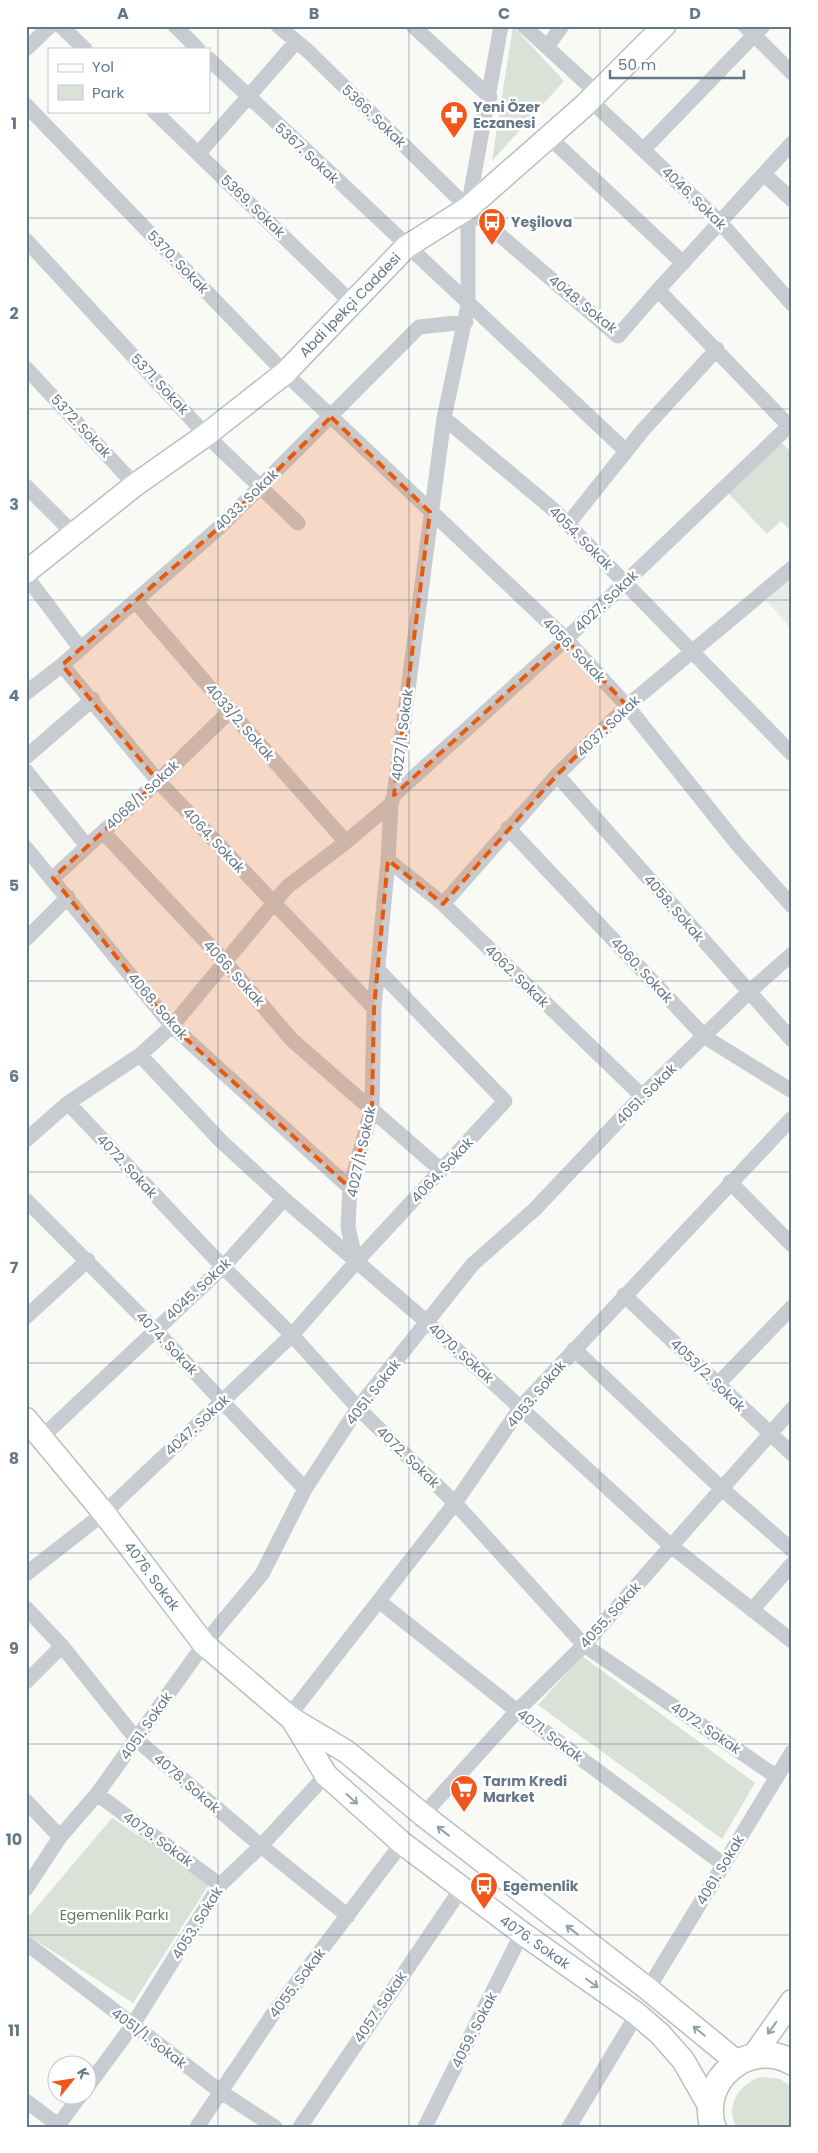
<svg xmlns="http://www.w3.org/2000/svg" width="818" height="2153" font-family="Poppins,sans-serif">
<rect width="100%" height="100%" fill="#f9f9f6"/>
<path fill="#e9ebe9" d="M792,576V630L765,599Z"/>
<path fill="#dae1d6" d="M513,26L564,81L492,161Z
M781,442L792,453V532L781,521L767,534L728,493Z
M582,1656L755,1783L722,1839L538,1705Z
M112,1818L210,1883L133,2003L26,1934V1920Z
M760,2077L780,2079L792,2087V2127H736C725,2105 739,2085 760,2077Z"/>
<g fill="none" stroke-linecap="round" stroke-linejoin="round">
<defs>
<path id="secondary" d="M26,572L135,485L206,435L285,373L406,247L468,208L585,105L664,26
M26,1419L104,1513L204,1644L292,1719L347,1752L423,1815L648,1989L737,2062
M294,1722L326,1775L402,1843L522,1933L637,2014L660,2034L683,2060L710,2107
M754,2055L792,2001"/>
<path id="primary" d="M713,2127C698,2080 749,2038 792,2062"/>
</defs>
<use href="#secondary" stroke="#babfc4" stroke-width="25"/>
<use href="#primary" stroke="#bbbfc3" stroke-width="28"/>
<path stroke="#c8ccd0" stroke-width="15" d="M61,26L85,49
M175,26L198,49
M278,26L309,52L468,208L618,336L658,290L792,429
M413,26L490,97
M524,26L597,93
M745,26L792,73
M547,47L562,26
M26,49L50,26
M209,59L626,451
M590,100L720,222L792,304
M26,105L285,373L566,639L627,706L738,845L792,906
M154,111L351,302
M549,137L683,263
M643,150L763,26
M199,153L296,42
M764,174L792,200
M26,240L206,435L298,523
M658,290L792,143
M26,368L135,485
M444,418L554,510L792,754
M26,486L73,533
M568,524L643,430L717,349
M26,576L80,648
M135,601L230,711L346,842
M62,665L158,781L374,1008
M26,693L62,665L222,525L419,327L466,322
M26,757L93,699
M26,771L87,846
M557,775L792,1040
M394,795L566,639L792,423
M508,828L705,1037L792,1091
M103,832L225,962L292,1040L441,1170
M26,848L172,1026L350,1188
M388,860L443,904L642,1096
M53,878L158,781L230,711
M443,904L557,775L627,706L792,568
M26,939L68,897
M140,1055L221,1141L284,1199L428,1323L671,1546L792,1641
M68,1103L223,1267L292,1335L358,1408L455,1503L584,1645L777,1777
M26,1140L68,1103L140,1055L172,1026L287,887L346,842L391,804
M730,1182L792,1245
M26,1200L155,1330L305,1489
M356,1262L348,1227L350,1188L372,1108L374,1008L388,860L391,804L394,795L444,418L468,305V208L501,26
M624,1295L792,1454
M26,1317L88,1260
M574,1349L721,1488L792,1550
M717,1385L792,1307
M42,1437L223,1267L284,1199
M26,1574L104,1513L292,1335L356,1262L505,1101L378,970
M380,1602L517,1711L723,1864
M26,1608L62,1646L137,1740L261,1846L348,1916
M752,1610L792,1564
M26,1682L62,1646
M289,1716L455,1503L521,1407L792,1118
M97,1794L220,1885
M26,1801L60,1837
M423,1815L517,1711L584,1645L792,1409
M26,1889L60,1837L97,1794L204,1644L262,1574L305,1489L358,1408L473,1264L535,1209L642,1096L749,992L792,954
M26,1943L221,2092L275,2127
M648,1989L792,1752
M88,2086L132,2026L220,1885L261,1846L326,1775
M26,2101L58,2125
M57,2127L80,2096
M197,2127L273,2014L402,1843
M300,2127L461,1889
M425,2127L522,1933
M569,2127L637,2014"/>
<use href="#secondary" stroke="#fff" stroke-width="22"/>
<use href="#primary" stroke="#fff" stroke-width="25"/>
</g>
<defs><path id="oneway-shaft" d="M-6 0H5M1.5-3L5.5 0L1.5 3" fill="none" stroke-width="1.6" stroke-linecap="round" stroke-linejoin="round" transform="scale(1.25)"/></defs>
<g stroke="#93a0ad">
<use href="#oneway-shaft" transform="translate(352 1799) rotate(42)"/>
<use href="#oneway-shaft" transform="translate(443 1831) rotate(-142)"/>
<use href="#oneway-shaft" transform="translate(572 1930) rotate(-142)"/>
<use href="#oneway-shaft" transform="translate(592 1983) rotate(35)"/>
<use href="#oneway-shaft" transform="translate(772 2028) rotate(125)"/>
<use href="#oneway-shaft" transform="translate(699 2031) rotate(-141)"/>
</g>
<path fill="#e8590c" fill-opacity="0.2" stroke="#e8590c" stroke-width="4" stroke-dasharray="10 6" stroke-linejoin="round" d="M331,417L430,512L394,795L566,639L627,706L557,775L443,904L388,860L374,1008L372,1108L350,1188L172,1026L53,878L158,781L62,665L222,525Z"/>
<path fill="none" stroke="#65788a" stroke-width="1" stroke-opacity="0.55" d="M218,26V2127M409,26V2127M600,26V2127M26,218H792M26,409H792M26,600H792M26,790H792M26,981H792M26,1172H792M26,1363H792M26,1553H792M26,1744H792M26,1935H792"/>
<defs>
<symbol id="pharmacy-pin" viewBox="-11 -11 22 30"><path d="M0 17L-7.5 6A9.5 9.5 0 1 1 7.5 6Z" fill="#f3561b" stroke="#fff"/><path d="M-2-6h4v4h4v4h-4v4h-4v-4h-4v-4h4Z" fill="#fff"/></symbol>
<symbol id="bus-pin" viewBox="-11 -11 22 30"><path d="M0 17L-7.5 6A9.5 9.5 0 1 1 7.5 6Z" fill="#f3561b" stroke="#fff"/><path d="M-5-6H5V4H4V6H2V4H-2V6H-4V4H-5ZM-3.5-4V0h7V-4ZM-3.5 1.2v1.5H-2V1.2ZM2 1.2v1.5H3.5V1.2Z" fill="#fff"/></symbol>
<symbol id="supermarket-pin" viewBox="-11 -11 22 30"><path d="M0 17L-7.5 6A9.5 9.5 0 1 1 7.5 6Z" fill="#f3561b" stroke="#fff"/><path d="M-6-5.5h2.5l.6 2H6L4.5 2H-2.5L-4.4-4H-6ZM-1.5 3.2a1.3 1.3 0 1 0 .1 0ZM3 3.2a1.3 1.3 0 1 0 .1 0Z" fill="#fff"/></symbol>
</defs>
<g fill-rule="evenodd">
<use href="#pharmacy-pin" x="438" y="99" width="32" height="43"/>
<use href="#bus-pin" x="476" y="206" width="32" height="43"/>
<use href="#supermarket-pin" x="448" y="1773" width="32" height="43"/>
<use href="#bus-pin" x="468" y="1870" width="32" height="43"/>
</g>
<g text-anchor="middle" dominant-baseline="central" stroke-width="5" stroke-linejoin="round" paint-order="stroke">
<g font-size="14" font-weight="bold" fill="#65788a" stroke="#fff" text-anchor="start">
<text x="473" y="107">Yeni Özer<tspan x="473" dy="16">Eczanesi</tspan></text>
<text x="511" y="222">Yeşilova</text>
<text x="483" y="1781">Tarım Kredi<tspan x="483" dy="16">Market</tspan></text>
<text x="503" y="1886">Egemenlik</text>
</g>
<g font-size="14" fill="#65788a" stroke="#fff">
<text transform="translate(374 116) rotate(44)">5366. Sokak</text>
<text transform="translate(307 153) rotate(43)">5367. Sokak</text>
<text transform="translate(694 198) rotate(44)">4046. Sokak</text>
<text transform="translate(253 206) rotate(44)">5369. Sokak</text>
<text transform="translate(178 262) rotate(46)">5370. Sokak</text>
<text transform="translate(583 304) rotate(39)">4048. Sokak</text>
<text transform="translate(350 305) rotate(-46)">Abdi İpekçi Caddesi</text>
<text transform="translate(160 384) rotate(47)">5371. Sokak</text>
<text transform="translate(81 426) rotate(47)">5372. Sokak</text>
<text transform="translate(246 500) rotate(-44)">4033. Sokak</text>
<text transform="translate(581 538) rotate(45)">4054. Sokak</text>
<text transform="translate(606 601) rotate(-44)">4027. Sokak</text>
<text transform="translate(574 650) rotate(46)">4056. Sokak</text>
<text transform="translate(240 722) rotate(49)">4033/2. Sokak</text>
<text transform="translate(608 726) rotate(-44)">4037. Sokak</text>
<text transform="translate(402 735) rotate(-83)">4027/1. Sokak</text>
<text transform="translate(142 795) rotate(-43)">4068/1. Sokak</text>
<text transform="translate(214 840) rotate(47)">4064. Sokak</text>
<text transform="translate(674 908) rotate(49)">4058. Sokak</text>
<text transform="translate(642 970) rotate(47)">4060. Sokak</text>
<text transform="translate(234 973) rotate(48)">4066. Sokak</text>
<text transform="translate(517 976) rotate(44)">4062. Sokak</text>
<text transform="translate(158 1006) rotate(49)">4068. Sokak</text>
<text transform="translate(646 1094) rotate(-45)">4051. Sokak</text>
<text transform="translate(361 1152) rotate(-78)">4027/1. Sokak</text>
<text transform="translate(127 1166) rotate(47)">4072. Sokak</text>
<text transform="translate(442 1170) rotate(-47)">4064. Sokak</text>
<text transform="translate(198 1289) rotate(-43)">4045. Sokak</text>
<text transform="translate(167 1343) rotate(46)">4074. Sokak</text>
<text transform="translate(461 1353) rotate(42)">4070. Sokak</text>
<text transform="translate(708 1375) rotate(44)">4053/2. Sokak</text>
<text transform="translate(373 1392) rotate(-52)">4051. Sokak</text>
<text transform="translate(536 1394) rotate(-50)">4053. Sokak</text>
<text transform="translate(197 1425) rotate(-43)">4047. Sokak</text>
<text transform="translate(408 1457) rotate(44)">4072. Sokak</text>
<text transform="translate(152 1576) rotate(53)">4076. Sokak</text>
<text transform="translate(610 1615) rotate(-48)">4055. Sokak</text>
<text transform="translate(146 1726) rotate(-55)">4051. Sokak</text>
<text transform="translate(706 1728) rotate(34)">4072. Sokak</text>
<text transform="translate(550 1735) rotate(37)">4071. Sokak</text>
<text transform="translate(187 1783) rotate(41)">4078. Sokak</text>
<text transform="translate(158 1839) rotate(36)">4079. Sokak</text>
<text transform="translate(720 1870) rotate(-59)">4061. Sokak</text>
<text transform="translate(197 1923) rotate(-58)">4053. Sokak</text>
<text transform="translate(535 1942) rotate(35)">4076. Sokak</text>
<text transform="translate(297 1983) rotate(-53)">4055. Sokak</text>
<text transform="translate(380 2007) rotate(-56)">4057. Sokak</text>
<text transform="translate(474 2030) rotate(-63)">4059. Sokak</text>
<text transform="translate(149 2038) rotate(37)">4051/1. Sokak</text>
</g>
<g font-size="14" fill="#657a60" stroke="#fff">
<text x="114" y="1915">Egemenlik Parkı</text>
</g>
</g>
<rect width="818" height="2153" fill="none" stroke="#ffffff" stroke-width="55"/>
<rect x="48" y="48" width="162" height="65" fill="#ffffff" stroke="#c1c9d0"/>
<rect x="58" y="64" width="25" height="8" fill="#ffffff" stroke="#c1c9d0"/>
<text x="92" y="72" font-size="15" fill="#65788a">Yol</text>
<rect x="58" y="85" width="25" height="15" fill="#dae1d6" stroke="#c1c9d0"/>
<text x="92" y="98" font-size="15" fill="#65788a">Park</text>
<g transform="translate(72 2080) rotate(60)"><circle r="24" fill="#ffffff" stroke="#c1c9d0"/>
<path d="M0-4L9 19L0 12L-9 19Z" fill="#f3561b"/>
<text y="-8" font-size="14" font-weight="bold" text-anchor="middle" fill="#65788a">K</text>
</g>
<path d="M610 70v8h134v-8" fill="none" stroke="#65788a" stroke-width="2.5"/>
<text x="618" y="70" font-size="15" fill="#65788a" stroke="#ffffff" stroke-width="4" paint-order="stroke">50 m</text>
<rect x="28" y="28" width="762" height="2098" fill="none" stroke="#65788a" stroke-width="2"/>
<g font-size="16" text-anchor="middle" font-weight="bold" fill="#65788a">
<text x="123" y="19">A</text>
<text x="314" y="19">B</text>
<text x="504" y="19">C</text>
<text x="695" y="19">D</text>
<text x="14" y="129">1</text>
<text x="14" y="319">2</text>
<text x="14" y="510">3</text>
<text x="14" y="701">4</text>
<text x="14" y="891">5</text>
<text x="14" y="1082">6</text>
<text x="14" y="1273">7</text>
<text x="14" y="1464">8</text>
<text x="14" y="1654">9</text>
<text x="14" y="1845">10</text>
<text x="14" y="2036">11</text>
</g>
</svg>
